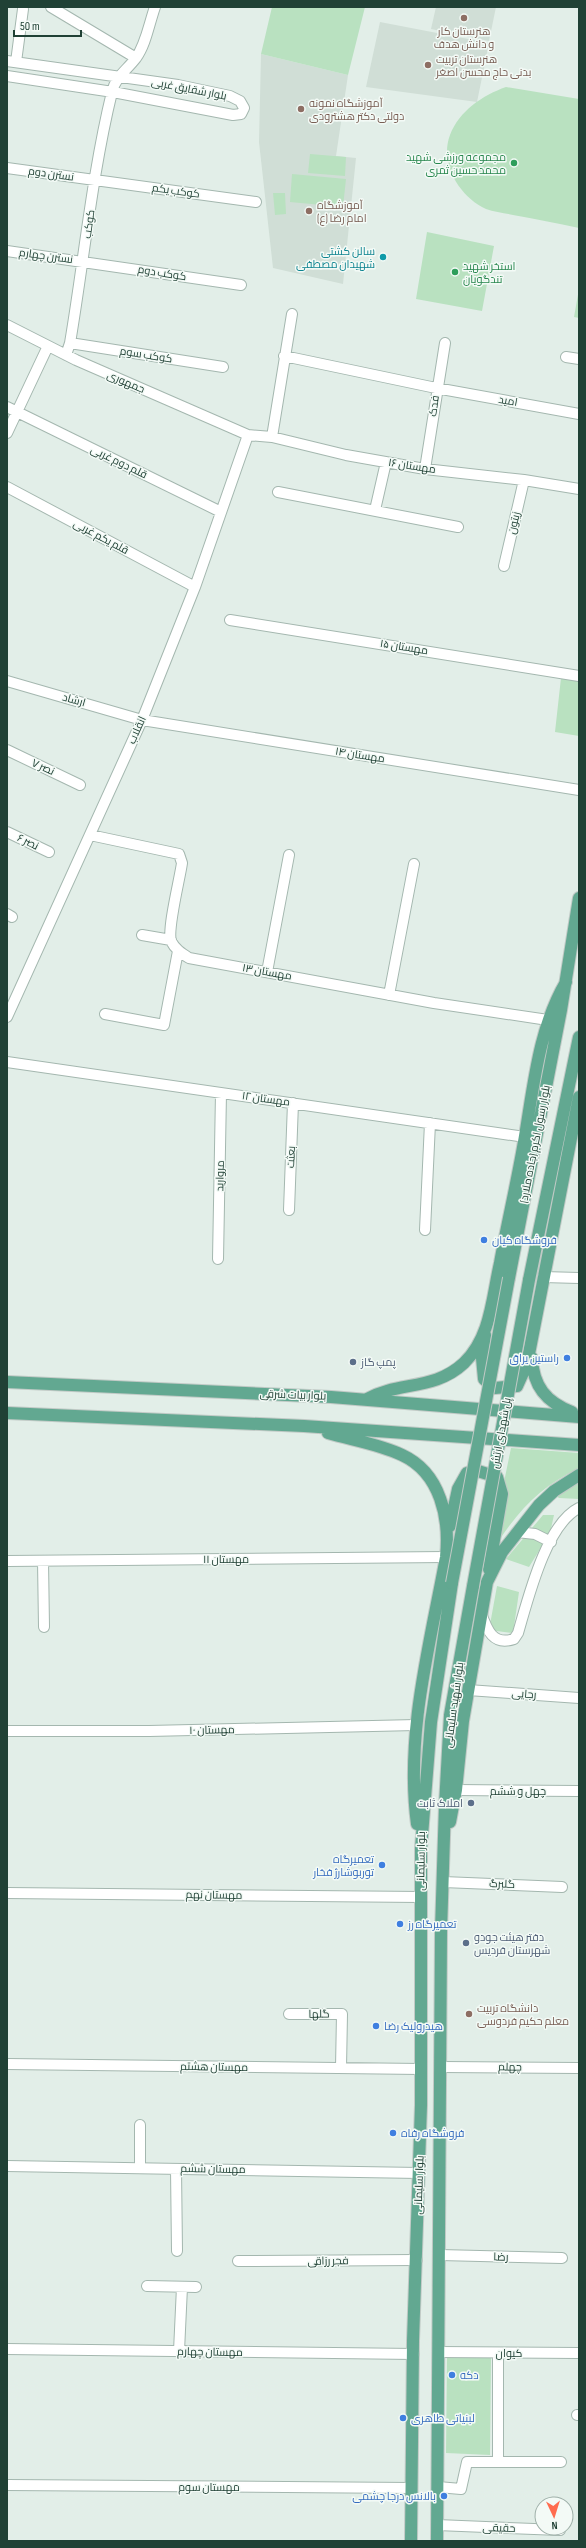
<svg xmlns="http://www.w3.org/2000/svg" width="586" height="2548" font-family="'Sofia Sans Condensed',Cairo,sans-serif">
<rect width="100%" height="100%" fill="#e2eee8"/>
<path fill="#d0ded6" d="M436,7H496L489,41L431,29Z
M380,22L489,43L477,102L366,87Z
M261,54L348,75L336,156L356,158L343,284L273,268L259,142Z"/>
<path fill="#b9e1c0" d="M272,7H365L348,75L261,54Z
M506,87L579,99V228C557,223 535,219 513,215C504,213 494,212 486,209C460,197 439,164 450,135C459,111 483,95 506,87Z
M310,154L346,157L345,176L308,173Z
M292,174L346,179L343,207L290,202Z
M273,193H285L286,214L275,215Z
M427,232L494,246L482,311L416,299Z
M579,289V318L574,317Z
M561,678L579,681V736L555,732Z
M511,1448L579,1453V1468C543,1485 518,1510 497,1544L504,1482Z
M579,1482V1499L559,1498L556,1496Z
M543,1515H554L550,1533L529,1567L506,1559Z
M497,1586L519,1592L513,1633L489,1630Z
M447,2357L491,2358L490,2455L446,2453Z"/>
<g fill="none" stroke-linecap="round" stroke-linejoin="round">
<defs>
<path id="minor" d="M51,7L136,58
M7,61L178,85L230,96L240,101L244,108L241,114L233,115L113,92L7,76
M16,62L23,9
M7,168L256,202
M7,251L241,285
M7,325L76,360L248,435L272,437L346,455L425,469L524,480L579,489
M70,343L223,367
M66,355L70,343C84,260 92,174 112,92C116,76 126,71 136,58C146,44 149,24 155,7
M284,356L436,388L579,414
M566,357L579,359
M7,407L221,512
M7,433L48,346
M272,437L292,314
M425,469L445,343
M7,487L195,587
M278,492L458,527
M375,510L386,462
M504,566L524,480
M230,620L579,676
M7,681L142,720L579,790
M7,750L80,785
M7,832L49,852
M90,835L179,854L182,863C180,878 167,929 171,941C175,949 181,953 189,958L434,1003L548,1020
M7,914L12,917
M142,935L171,940
M267,972L289,855
M389,995L414,864
M105,1014L164,1025L178,951
M7,1017L142,720L195,587L248,435
M7,1062L525,1137
M289,1210L293,1103
M425,1230L430,1123
M218,1259L221,1093
M543,1277L579,1278
M517,1532L535,1534L551,1542
M7,1561L446,1557
M43,1561L44,1627
M481,1613C487,1630 493,1646 514,1639L518,1633C528,1599 546,1524 579,1508
M468,1690L579,1698
M7,1731H149L416,1725
M456,1790L579,1791
M443,1882L562,1887
M7,1893L421,1897
M289,2014H342L341,2068
M7,2064L421,2069
M442,2067L579,2068
M140,2125V2168
M7,2166L419,2173
M176,2169L177,2251
M440,2255L562,2258
M238,2261L417,2260
M147,2286L196,2287
M7,2349L414,2354
M179,2351L182,2287
M439,2352L579,2353
M577,2415H579
M498,2462V2353
M7,2485L411,2488
M438,2487L461,2489L467,2462H561
M437,2525L560,2530"/>
<path id="major" d="M509,1278L561,1010L579,898
M529,1280L579,1037
M485,1335L482,1358L484,1379L495,1388L517,1386L527,1364L579,1097
M532,1358C533,1386 546,1402 572,1412
M7,1382L331,1397L579,1417
M367,1399C399,1381 434,1391 464,1363C491,1337 492,1298 500,1263C508,1220 518,1178 525,1136C534,1083 539,1028 566,982
M7,1413L304,1426L579,1445
M328,1433C352,1440 379,1444 402,1455C441,1473 450,1519 446,1557C430,1644 405,1735 417,1824
M450,1526L458,1489L467,1473L478,1471L497,1477L502,1494L489,1569
M450,1822L456,1790L463,1721L487,1582L502,1552L539,1505L554,1491L579,1475
M411,2541L413,2341L421,2105V1848L431,1722L452,1583
M437,2541L441,1931L445,1805L450,1715L473,1586"/>
</defs>
<use href="#minor" stroke="#a4b7af" stroke-width="12"/>
<use href="#major" stroke="#c1cac6" stroke-width="14"/>
<use href="#minor" stroke="#fff" stroke-width="10"/>
<use href="#major" stroke="#62a891" stroke-width="12"/>
<defs>
<path id="major-bridge" d="M452,1583L509,1278
M473,1586L529,1280"/>
</defs>
<use href="#major-bridge" stroke="#c1cac6" stroke-width="14" stroke-linecap="butt"/>
<use href="#major-bridge" stroke="#62a891" stroke-width="12"/>
</g>
<g fill="#8d6e63" stroke="#f3faf6" stroke-width="1.5">
<circle cx="464" cy="18" r="4"/>
<circle cx="428" cy="65" r="4"/>
<circle cx="301" cy="109" r="4"/>
<circle cx="309" cy="211" r="4"/>
<circle cx="469" cy="2014" r="4"/>
</g>
<g fill="#2e9e5b" stroke="#f3faf6" stroke-width="1.5">
<circle cx="514" cy="163" r="4"/>
<circle cx="455" cy="272" r="4"/>
</g>
<circle fill="#0f9aa8" stroke="#f3faf6" stroke-width="1.5" cx="383" cy="257" r="4"/>
<g fill="#3f7fe0" stroke="#f3faf6" stroke-width="1.5">
<circle cx="484" cy="1240" r="4"/>
<circle cx="567" cy="1358" r="4"/>
<circle cx="382" cy="1865" r="4"/>
<circle cx="400" cy="1924" r="4"/>
<circle cx="376" cy="2026" r="4"/>
<circle cx="393" cy="2133" r="4"/>
<circle cx="452" cy="2375" r="4"/>
<circle cx="403" cy="2418" r="4"/>
<circle cx="444" cy="2496" r="4"/>
</g>
<g fill="#5c6f8a" stroke="#f3faf6" stroke-width="1.5">
<circle cx="353" cy="1362" r="4"/>
<circle cx="471" cy="1803" r="4"/>
<circle cx="466" cy="1943" r="4"/>
</g>
<g text-anchor="middle" dominant-baseline="central" stroke-width="3" stroke-linejoin="round" paint-order="stroke">
<g font-size="11" fill="#785e54" stroke="#f3faf6" text-anchor="start">
<text x="464" y="31" text-anchor="middle">هنرستان کار<tspan x="464" dy="13">و دانش هدف</tspan></text>
<text x="436" y="59">هنرستان تربیت<tspan x="436" dy="13">بدنی حاج محسن اصغر</tspan></text>
<text x="309" y="103">آموزشگاه نمونه<tspan x="309" dy="13">دولتی دکتر هشترودی</tspan></text>
<text x="317" y="205">آموزشگاه<tspan x="317" dy="13">امام رضا (ع)</tspan></text>
<text x="477" y="2008">دانشگاه تربیت<tspan x="477" dy="13">معلم حکیم فردوسی</tspan></text>
</g>
<g font-size="11" fill="#204135" stroke="#f3faf6">
<text transform="translate(189 89) rotate(11)">بلوار شقایق غربی</text>
<text transform="translate(51 174) rotate(8)">نسترن دوم</text>
<text transform="translate(176 191) rotate(8)">کوکب یکم</text>
<text transform="translate(89 224) rotate(-82)">کوکب</text>
<text transform="translate(46 256) rotate(8)">نسترن چهارم</text>
<text transform="translate(162 273) rotate(9)">کوکب دوم</text>
<text transform="translate(146 355) rotate(9)">کوکب سوم</text>
<text transform="translate(126 382) rotate(23)">جمهوری</text>
<text transform="translate(508 401) rotate(10)">امید</text>
<text transform="translate(434 406) rotate(-82)">فدک</text>
<text transform="translate(119 462) rotate(26)">قلم دوم غربی</text>
<text transform="translate(412 466) rotate(9)">مهستان ۱۶</text>
<text transform="translate(514 523) rotate(-77)">زیتون</text>
<text transform="translate(101 537) rotate(28)">قلم یکم غربی</text>
<text transform="translate(404 647) rotate(9)">مهستان ۱۵</text>
<text transform="translate(74 700) rotate(16)">ارشاد</text>
<text transform="translate(137 730) rotate(-66)">انقلاب</text>
<text transform="translate(360 755) rotate(9)">مهستان ۱۴</text>
<text transform="translate(43 767) rotate(25)">نصر ۷</text>
<text transform="translate(28 842) rotate(26)">نصر ۶</text>
<text transform="translate(267 972) rotate(10)">مهستان ۱۳</text>
<text transform="translate(266 1099) rotate(8)">مهستان ۱۲</text>
<text transform="translate(535 1144) rotate(-79)">بلوار رسول اکرم (جاده ملارد)</text>
<text transform="translate(291 1157) rotate(-88)">بعثت</text>
<text transform="translate(220 1176) rotate(-89)">مروارید</text>
<text transform="translate(293 1395) rotate(2)">بلوار بیات شرقی</text>
<text transform="translate(501 1433) rotate(-80)">پل شهدای ارتش</text>
<text x="226" y="1559">مهستان ۱۱</text>
<text transform="translate(524 1694) rotate(4)">رجایی</text>
<text transform="translate(454 1705) rotate(-82)">بلوار شهید سلیمانی</text>
<text transform="translate(212 1730) rotate(-1)">مهستان ۱۰</text>
<text x="518" y="1791">چهل و ششم</text>
<text transform="translate(421 1861) rotate(-89)">بلوار سلیمانی</text>
<text transform="translate(502 1884) rotate(2)">گلبرگ</text>
<text transform="translate(214 1895) rotate(1)">مهستان نهم</text>
<text transform="translate(319 2014) rotate(-1)">گلها</text>
<text transform="translate(214 2067) rotate(1)">مهستان هشتم</text>
<text transform="translate(510 2067) rotate(1)">چهلم</text>
<text transform="translate(213 2169) rotate(1)">مهستان ششم</text>
<text transform="translate(419 2185) rotate(-88)">بلوار سلیمانی</text>
<text transform="translate(501 2257) rotate(1)">رضا</text>
<text transform="translate(328 2261) rotate(-1)">فجر رزاقی</text>
<text transform="translate(210 2352) rotate(1)">مهستان چهارم</text>
<text x="509" y="2353">کیوان</text>
<text x="209" y="2487">مهستان سوم</text>
<text transform="translate(499 2528) rotate(2)">حقیقی</text>
</g>
<g font-size="11" fill="#27864d" stroke="#f3faf6" text-anchor="end">
<text x="506" y="157">مجموعه ورزشی شهید<tspan x="506" dy="13">محمد حسین ثمری</tspan></text>
<text x="463" y="266" text-anchor="start">استخر شهید<tspan x="463" dy="13">تندگویان</tspan></text>
</g>
<g font-size="11" fill="#0d838f" stroke="#f3faf6" text-anchor="end">
<text x="375" y="251">سالن کشتی<tspan x="375" dy="13">شهیدان مصطفی</tspan></text>
</g>
<g font-size="11" fill="#366cbe" stroke="#f3faf6" text-anchor="start">
<text x="492" y="1240">فروشگاه کیان</text>
<text x="559" y="1358" text-anchor="end">راستین یراق</text>
<text x="374" y="1859" text-anchor="end">تعمیرگاه<tspan x="374" dy="13">توربوشارژ فخار</tspan></text>
<text x="408" y="1924">تعمیرگاه رز</text>
<text x="384" y="2026">هیدرولیک رضا</text>
<text x="401" y="2133">فروشگاه رفاه</text>
<text x="460" y="2375">دکه</text>
<text x="411" y="2418">لبنیاتی طاهری</text>
<text x="436" y="2496" text-anchor="end">بالانس درجا چشمی</text>
</g>
<g font-size="11" fill="#4e5e75" stroke="#f3faf6" text-anchor="start">
<text x="361" y="1362">پمپ گاز</text>
<text x="463" y="1803" text-anchor="end">املاک ثابت</text>
<text x="474" y="1937">دفتر هیئت جودو<tspan x="474" dy="13">شهرستان فردیس</tspan></text>
</g>
</g>
<rect width="586" height="2548" fill="none" stroke="#204135" stroke-width="16"/>
<g transform="translate(554 2516) rotate(176)"><circle r="19" fill="#f3faf6" stroke="#9fb0a9"/>
<path d="M0-3L7 15L0 10L-7 15Z" fill="#ff6c4f"/>
<text y="-6" font-size="11" font-weight="bold" text-anchor="middle" fill="#204135">N</text>
</g>
<path d="M14 30v6h67v-6" fill="none" stroke="#204135" stroke-width="2"/>
<text x="20" y="30" font-size="12" fill="#204135" stroke="#f3faf6" stroke-width="3" paint-order="stroke">50 m</text>
</svg>
